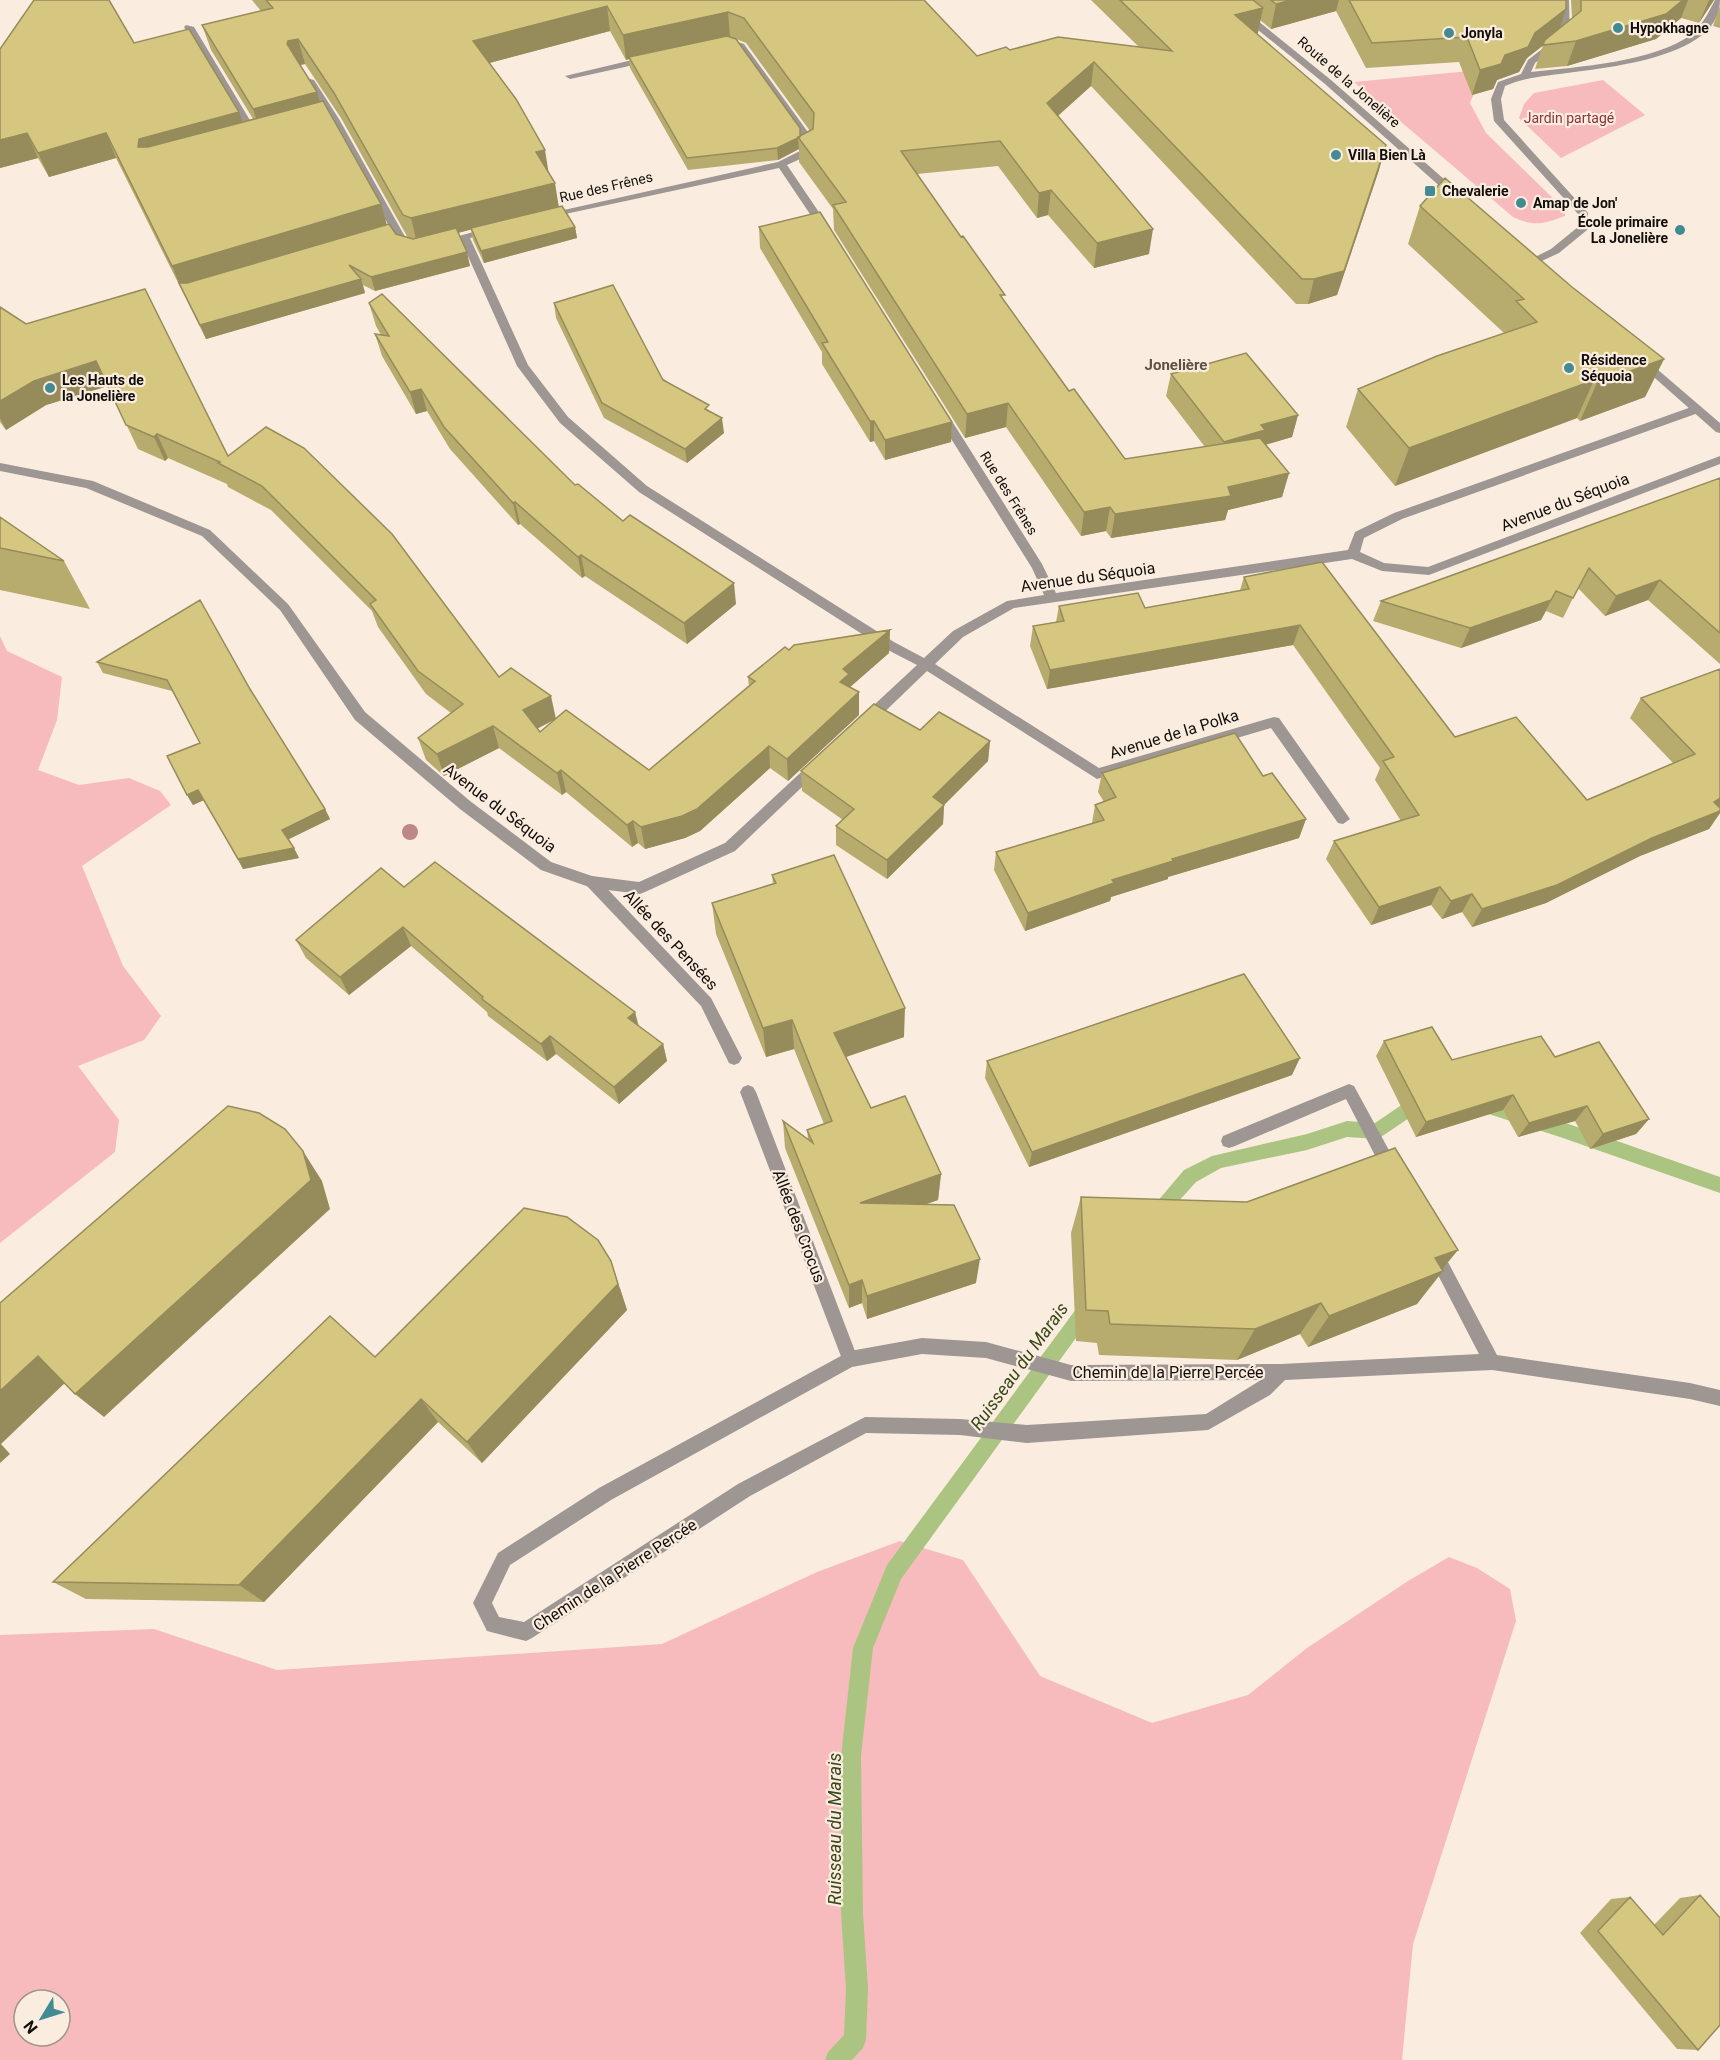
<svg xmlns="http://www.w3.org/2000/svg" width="1720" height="2060" font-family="Roboto,sans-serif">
<rect width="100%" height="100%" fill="#faede0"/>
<path fill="#f7bbbd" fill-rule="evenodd" d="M1470,71L1477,86L1470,103L1486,133L1564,209L1565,216C1543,224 1535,227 1513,217L1354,82Z
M1603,80L1645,115L1561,158L1519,118L1524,104L1534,93Z
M0,636L7,651L62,677L57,720L38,770L79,785L129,778L160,791L171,805L82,866L123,966L161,1016L144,1040L78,1066L119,1120L115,1152L0,1243Z
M900,1541L963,1560L1040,1676L1152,1723L1248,1695L1307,1648L1408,1581L1449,1557L1477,1568L1510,1589L1516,1621L1413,1944L1402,2060H0V1635L154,1629L277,1670L662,1644L817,1572ZM24,2000H60V2036H24Z"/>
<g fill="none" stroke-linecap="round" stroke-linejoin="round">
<path fill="#acc482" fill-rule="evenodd" d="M1425,1096L1431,1098L1433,1103L1431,1108L1415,1114L1378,1139L1347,1137L1307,1150L1221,1168L1196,1182L1160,1222L1154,1224L1148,1222L1145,1216L1184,1170L1212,1156L1307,1134L1347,1121L1375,1123L1403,1104Z
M1479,1097L1560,1121L1720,1177V1193L1560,1137L1473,1109L1471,1104L1473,1099Z
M1088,1298L1094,1301L1097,1307L1094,1313L901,1579L873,1648L861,1756L863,1913L868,1989L866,2040L863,2048L852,2060H825L828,2052L844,2035L846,1989L841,1913V1756L853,1648L887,1565L1082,1301Z"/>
<path fill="#9d9693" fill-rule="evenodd" d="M592,876L597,878L711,998L742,1058L739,1063L734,1065L729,1063L701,1006L587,886L585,882L587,878Z
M748,1085L753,1087L756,1092L858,1359L856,1365L850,1367L844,1365L842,1359L740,1092L743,1087Z"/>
<path fill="#9d9693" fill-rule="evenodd" d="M1559,0H1569L1570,36L1535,63L1531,72C1577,67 1655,62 1692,34C1702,25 1709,12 1715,0H1720C1720,67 1573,69 1527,79C1520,80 1512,83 1505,86L1501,99L1504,120L1588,213L1587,230L1559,253L1533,265L1528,262L1529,260L1551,249L1578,227V214L1494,121L1491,99L1498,82L1521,74L1528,60L1560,35Z
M186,25L194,27L260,137L259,139L250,137L184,27Z
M729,39L744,44L813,139L811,154L787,165L831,230L830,232H822L779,168L542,219L541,217L546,214L778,162L802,150L803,139L738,48L717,43Z
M649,56L654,59L652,61L570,79L565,76Z
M306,78L314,80L339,119L408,242L416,244V248L412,249L399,244L329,119L304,80Z
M491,227L496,230L495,232L470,238L528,365L568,417L647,486L894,642L924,658L953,631L1007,601L1044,595L1032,568L935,413L941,409L945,410L1042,564L1056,593L1348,550L1355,532L1394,513L1697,405L1703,409L1701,412L1402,519L1364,538L1360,552L1384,563L1428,567L1720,456V464L1429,575L1382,571L1352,559L1014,608L963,637L935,664L1099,768L1274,717L1279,718L1350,819L1343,824L1338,823L1271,728L1097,779L927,671L871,725H861L859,721L861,717L917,665L884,648L639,492L560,423L517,366L459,236Z
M0,463L93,481L210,530L288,604L365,712L470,801L551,862L592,876L639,882L725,843L812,762L817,761L824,766L735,851L645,892L640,894L592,888L541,870L460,809L355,720L280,610L202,536L86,488L0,471Z
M1349,1084L1354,1086L1397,1165L1399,1170L1397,1175L1391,1177L1385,1175L1346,1099L1235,1146L1229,1148L1223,1146L1221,1141L1223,1136Z
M1433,1242L1439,1245L1497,1355L1690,1383L1720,1390V1406L1690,1399L1492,1370L1285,1380L1270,1395L1208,1430L1027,1443L960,1435L866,1433L750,1496L532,1638L526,1641L487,1631L473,1603L498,1553L599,1488L850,1351L922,1338L986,1342L1071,1365L1281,1364L1479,1354L1425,1250L1427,1245ZM922,1354L986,1358L1071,1381L1261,1380L1206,1414L1027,1425L960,1419L865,1417L738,1484L524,1622L499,1617L492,1603L510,1565L611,1500L852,1367Z"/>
<path fill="#9d9693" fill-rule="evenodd" d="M1221,0H1232L1331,80L1461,194V198H1453L1325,84Z
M1643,357L1720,423V433L1716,432L1639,364V358Z"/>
</g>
<circle fill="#be8686" cx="410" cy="832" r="8"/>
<path fill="#b8ab6e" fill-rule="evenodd" d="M252,0H924L977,56L1010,50L1139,47L1091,0H1566L1560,28L1572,19L1571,0H1714L1699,23L1681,18L1656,39L1567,66L1535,69L1543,45L1527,58L1519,72L1497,80L1493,89L1472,95L1459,62L1366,68L1336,11L1271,29L1260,20L1258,33H1256L1379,170L1337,295L1308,304H1296L1091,86L1058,116L1149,254L1094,268L1048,215L1037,218L998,166L917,174L1004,301L1069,391L1125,459L1205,447L1166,396L1171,374L1298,415L1292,437L1265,445L1289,473L1282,497L1228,510L1225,520L1111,538L1106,531L1081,536L1006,427L965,438L834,230L833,209L799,162V149L778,160L688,170L630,68L629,59L626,60L610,31L489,63L549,173L559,207L575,227L577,238L484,263L473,240L471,229L458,233L470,266L375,291L363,285L365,293L206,339L116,158L49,177L38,158L0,168V49L134,43L243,122L253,119L211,50L202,25L261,11ZM736,39L746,43L810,131L801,136ZM305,64L341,118L408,238L396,234L387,225L320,102L317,92L300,65Z
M1720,6V28L1713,26Z
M1420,206L1572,287L1664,359L1645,397L1580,421L1577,418L1395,486L1346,427L1358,389L1504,333L1408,244Z
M759,227L952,422L951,442L885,460L874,441L870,442L822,364V352L760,248Z
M369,303L575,485L736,604L687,644L585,576L582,578L520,524L518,525L450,449L427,411L416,414L382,356L375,334L381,335L376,326Z
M554,303L710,411L724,433L687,463L604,418L556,318Z
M0,307L228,456L537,729L540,732L649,770L749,687L748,677L789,650L890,630L889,653L850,687L859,692V715L788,781L770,768L700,831L685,838L645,849L638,843L632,847L566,792L562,795L499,748L444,776L426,760L418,738L451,713L426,694L378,627L372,611L271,510L228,487L227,484L168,458L165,461L138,449L108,386L46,405L6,430L0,422Z
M1720,478V664L1648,600L1605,616L1578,588L1563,618L1546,611L1541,620L1461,648L1373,621L1381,601Z
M0,517L64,561L90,609L0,590Z
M1244,577L1455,737L1587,800L1673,763L1630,718L1641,698L1720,669V813L1709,829L1640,856L1546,903L1472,927L1462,912L1442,919L1431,905L1371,925L1326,859L1334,841L1401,821L1375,780L1380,768L1293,645L1047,689L1030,646L1033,626L1056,622L1059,606L1145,608L1240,590Z
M97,662L250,689L325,809L330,819L289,839L299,858L243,869L204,800L193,805L187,795L200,743L172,691L103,673Z
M920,730L990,741L988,761L944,805L943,824L887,879L836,845V826L843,820L802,791L801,771Z
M1102,773L1263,776L1306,819L1299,838L1168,877V879L1111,897L1110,901L1025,931L994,870L996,852L1092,823L1095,805L1104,802L1098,792Z
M772,875L904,1037L846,1057L871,1108L941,1174L938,1200L926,1204L976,1283L867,1319L862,1303L849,1308L785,1148L783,1121L808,1139L807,1130L824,1124L794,1049L766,1057L716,934L712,903L773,884Z
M404,887L635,1012L639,1026L663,1044L667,1061L619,1104L556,1054L547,1061L488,1016L487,1012L411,946L349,995L306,958L296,940Z
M1384,1041L1452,1060L1555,1057L1649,1119L1636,1134L1590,1149L1575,1121L1518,1137L1503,1110L1416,1137L1376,1056Z
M987,1061L1292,1075L1029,1167L985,1078Z
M1081,1197L1442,1269L1417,1304L1308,1347L1300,1334L1237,1360L1099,1355L1097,1343L1076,1341L1071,1233Z
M620,1288L627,1310L482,1463L438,1422L264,1602L86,1599L53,1582L375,1357Z
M1700,1895L1698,2050L1677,2049L1580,1933L1611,1899L1630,1897L1654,1925L1680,1898Z"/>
<path fill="#968b5a" d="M1292,0H1339L1336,11L1271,29L1276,4Z
M1683,0H1688L1681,18L1656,39L1567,66L1576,41Z
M1709,0H1714L1699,23Z
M607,6L610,31L478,66L473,41Z
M1263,8L1258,33L1230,40L1235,15Z
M1566,9L1558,34L1527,58L1519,72L1497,80L1493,89L1472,95L1480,70L1505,55Z
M728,12L730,37L629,57V59L626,60L623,35Z
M298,39L305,64L295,66L287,44L288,41Z
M1094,62L1091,86L1044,128L1047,103Z
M317,92L324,117L261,133L253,109Z
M239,112L248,137L147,172L138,147L139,139Z
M27,133L38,158L0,168V140Z
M106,133L116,158L49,177L38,153Z
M798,138L799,149L778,160L777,148Z
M1386,145L1379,170L1337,295L1308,304L1314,279Z
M545,150L549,175L536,152Z
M555,183L559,208L417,243L411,218Z
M1051,190L1048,215L1037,218L1039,193Z
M381,204L388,229L183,290L179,283L182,291L172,266Z
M575,227L577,238L484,263L481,251Z
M1153,229L1149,254L1094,268L1097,243Z
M467,252L470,266L375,291L371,277Z
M361,279L365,293L206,339L200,325Z
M1664,359L1645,397L1580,421L1597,383Z
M96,361L108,386L46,405L6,430L0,418V401L34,381Z
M1594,380L1577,418L1395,486L1409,448Z
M421,389L427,411L416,414L410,392Z
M1008,403L1006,427L965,438L967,414Z
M1298,415L1292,437L1261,446L1219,464L1224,442L1261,425Z
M722,418L724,433L687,463L685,449Z
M870,421H874V441L870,442Z
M952,422L951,442L885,460V440Z
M157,434L168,458L165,461L154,437Z
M1289,473L1282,497L1228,510L1225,520L1111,538L1115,514Z
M515,502L520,524L518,525L513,503Z
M1110,507L1106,531L1081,536L1084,512Z
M581,555L585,576L582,578L578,557Z
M1660,580L1648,600L1605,616L1616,596Z
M734,583L736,604L687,644L684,623Z
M1556,591L1541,620L1461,648L1470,628Z
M1300,625L1293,645L1047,689L1050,670Z
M890,630L889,653L849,688L840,682L843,669Z
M859,692V715L788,781L787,759Z
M551,696L556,719L529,733L523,710Z
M493,726L499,748L444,776L437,754Z
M990,741L988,761L932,817L933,797Z
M769,746L770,768L700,831L685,838L645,849L641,827Z
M561,770L566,792L562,795L557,773Z
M198,790L204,800L193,805L187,795Z
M1720,798V813L1709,829L1640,856L1546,903L1472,927L1482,909Z
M944,805L943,824L887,879V860Z
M325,809L330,819L287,840L282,830Z
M1306,819L1299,838L1168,877V879L1111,897L1110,901L1025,931L1028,913L1112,880L1172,859Z
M633,821L638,843L632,847L627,825Z
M294,848L299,858L243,869L238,859Z
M1440,887L1431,905L1371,925L1379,907Z
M1472,894L1462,912L1442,919L1451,901Z
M403,927L411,946L349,995L340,977Z
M905,1008L904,1037L834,1061V1033Z
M635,1012L639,1030L628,1018Z
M792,1020L794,1049L766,1057L763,1028Z
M550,1036L556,1054L547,1061L541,1044Z
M663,1044L667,1061L619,1104L614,1087Z
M1300,1058L1292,1075L1029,1167L1032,1152Z
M1513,1095L1503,1110L1416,1137L1426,1122Z
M1587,1106L1575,1121L1518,1137L1529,1123Z
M1649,1119L1636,1134L1590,1149L1603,1134Z
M303,1151L322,1181L330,1209L104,1417L75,1394Z
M941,1174L938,1200L860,1228V1203Z
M1458,1250L1440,1272L1443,1271L1417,1304L1308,1347L1329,1316L1435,1258Z
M980,1259L976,1283L867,1319V1296Z
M611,1261L627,1310L482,1463L467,1442Z
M862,1280V1303L849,1308V1285Z
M1321,1303L1300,1334L1237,1360L1255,1329Z
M38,1356L68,1380L1,1444L10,1454L0,1463V1391Z
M421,1399L438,1422L264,1602L239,1585Z"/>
<path fill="#d6c780" stroke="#968b5a" stroke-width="1.5" d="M34,0H109L134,43L189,29L239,112L139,139L138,147H148L323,101L381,204L172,266L106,133L38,153L27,133L0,140V49Z
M266,0H924L977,56L1006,47L1010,50L1058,37L1172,51L1120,0H1253L1263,8L1235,15L1386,145L1344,271L1314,279H1302L1094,62L1047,103L1153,229L1097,243L1051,190L1039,193L1000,141L901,151L961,237L963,236L1005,295H1000L1069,391L1074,389L1125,459L1260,438L1289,473L1228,487L1231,496L1115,514L1110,507L1084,512L1008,403L967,414L833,205L846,202L798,137L813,129L814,113L744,18L728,12L623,35L607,6L473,41L516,99L545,150L536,152L555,183L411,218L403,215L334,93L298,39L288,41L287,44L317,92L253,109L202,25L273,8Z
M1271,0H1292L1276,4Z
M1349,0H1566V9L1535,33L1528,47L1505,55L1501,64L1480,70L1467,37L1372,43Z
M1581,0H1683L1666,14L1576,41L1543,45L1545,40L1581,11Z
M727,36L736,39L800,128V137L777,148L687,158L629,57Z
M1445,178L1572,287L1664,359L1597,383L1594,380L1409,448L1358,389L1437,356L1537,322L1516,301L1524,299L1420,206Z
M562,206L575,227L481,251L471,228Z
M820,212L952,422L885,440L874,421H870L822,343L828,342L759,227Z
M389,224L396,234L413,239L456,228L467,252L371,277L349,265L361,279L200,325L179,283H187Z
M613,285L663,380L709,405L705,409L722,418L685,449L602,403L554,303Z
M145,289L228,456L266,427L304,448L392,534L499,677L511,668L551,696L523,710L540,732L566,710L649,770L755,681L748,677L785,647L789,650L794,645L890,630L843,669L849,674L840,682L859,692L787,759L769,746L697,809L682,816L641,827L633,821L627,825L561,770L557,773L493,726L437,754L418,738L463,704L418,671L370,604L376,600L262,486L218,463L220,462L157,434L154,437L126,425L96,361L34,381L0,401V307L26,324Z
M382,294L575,485L578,484L623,521L630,515L734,583L684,623L581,555L578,557L515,502L513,503L444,427L421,389L410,392L375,334L389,336L369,303Z
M1246,353L1298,415L1261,425L1265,430L1224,442L1171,374Z
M1720,478V633L1660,580L1616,596L1589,568L1573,598L1556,591L1551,600L1470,628L1381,601Z
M0,517L64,561L0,548Z
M1322,562L1455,737L1516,717L1587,800L1695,754L1641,698L1720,669V798L1714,802L1720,808V811L1652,838L1557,885L1482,909L1472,894L1451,901L1440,887L1379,907L1334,841L1419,815L1383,761L1394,757L1300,625L1050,670L1033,626L1064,621L1059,606L1138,593L1145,608L1249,589L1244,577Z
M200,600L250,689L325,809L282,830L294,848L238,859L198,790L187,795L167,756L200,743L167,680L97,662Z
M874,704L920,730L939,712L990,741L933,797L944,805L887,860L836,826L854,809L801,771Z
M1235,733L1263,776L1272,773L1306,819L1172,859L1173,861L1112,880L1114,883L1028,913L996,852L1104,820L1095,805L1116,797L1102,773Z
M834,855L905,1008L834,1033L871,1108L905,1096L941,1174L860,1203L954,1205L980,1259L867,1296L862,1280L849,1285L783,1121L813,1143L807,1130L832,1121L792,1020L763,1028L712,903L776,883L772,875Z
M435,862L635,1012L628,1018L663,1044L614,1087L550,1036L541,1044L482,999L483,997L403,927L340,977L296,940L381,868L404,887Z
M1244,974L1300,1058L1032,1152L987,1061Z
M1432,1027L1452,1060L1541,1036L1555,1057L1599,1042L1649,1119L1603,1134L1587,1106L1529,1123L1513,1095L1426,1122L1384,1041Z
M228,1106L259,1113L285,1129L303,1151L311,1180L75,1394L38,1356L0,1391V1303Z
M1395,1148L1458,1250L1435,1258L1443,1271L1329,1316L1321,1303L1255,1329L1110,1324L1108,1311L1086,1310L1081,1197L1247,1202Z
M524,1208L567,1217L598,1240L611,1261L618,1284L467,1442L421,1399L239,1585L53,1582L330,1316L375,1357Z
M1700,1895L1720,1918V2025L1698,2050L1598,1931L1630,1897L1663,1935Z"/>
<g fill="#438a93" stroke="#faede0" stroke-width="2">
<circle cx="1618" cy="28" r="6"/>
<circle cx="1449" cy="33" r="6"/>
<circle cx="1336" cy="155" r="6"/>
<rect x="1424" y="185" width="12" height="12" rx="3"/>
<circle cx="1521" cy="203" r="6"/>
<circle cx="1680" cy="230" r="6"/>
<circle cx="1569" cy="368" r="6"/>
<circle cx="50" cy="388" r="6"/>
</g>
<g text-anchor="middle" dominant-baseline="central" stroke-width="4.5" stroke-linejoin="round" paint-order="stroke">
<g font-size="14" font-weight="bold" fill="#120e0a" stroke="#faede0" text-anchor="start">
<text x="1630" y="28">Hypokhagne</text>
<text x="1461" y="33">Jonyla</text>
<text x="1348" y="155">Villa Bien Là</text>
<text x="1442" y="191">Chevalerie</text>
<text x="1533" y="203">Amap de Jon'</text>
<text x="1668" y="222" text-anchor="end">École primaire<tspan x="1668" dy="16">La Jonelière</tspan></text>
<text x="1581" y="360">Résidence<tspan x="1581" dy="16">Séquoia</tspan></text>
<text x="62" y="380">Les Hauts de<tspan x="62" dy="16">la Jonelière</tspan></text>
</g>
<g font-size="14" fill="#120e0a" stroke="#faede0">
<text transform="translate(1349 82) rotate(41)">Route de la Jonelière</text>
<text transform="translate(606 187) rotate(-13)">Rue des Frênes</text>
<text transform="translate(1009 493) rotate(58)">Rue des Frênes</text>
</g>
<g font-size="14" fill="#8c323d" stroke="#faede0">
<text x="1569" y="118">Jardin partagé</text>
</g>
<g font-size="15" font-weight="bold" fill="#5b5146" stroke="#faede0">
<text x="1176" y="365">Jonelière</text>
</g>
<g font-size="16" fill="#120e0a" stroke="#faede0">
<text transform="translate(1565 502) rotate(-21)">Avenue du Séquoia</text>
<text transform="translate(1088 577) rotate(-8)">Avenue du Séquoia</text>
<text transform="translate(1174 734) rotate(-17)">Avenue de la Polka</text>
<text transform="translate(500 808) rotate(37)">Avenue du Séquoia</text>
<text transform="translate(671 940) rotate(47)">Allée des Pensées</text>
<text transform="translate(799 1226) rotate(69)">Allée des Crocus</text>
<text x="1168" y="1372">Chemin de la Pierre Percée</text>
<text transform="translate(615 1575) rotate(-33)">Chemin de la Pierre Percée</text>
</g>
<g font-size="18" font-style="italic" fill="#384718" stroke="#faede0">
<text transform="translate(1019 1366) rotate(-54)">Ruisseau du Marais</text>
<text transform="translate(834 1829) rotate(-90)">Ruisseau du Marais</text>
</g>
</g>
<g transform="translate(42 2018) rotate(232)"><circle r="28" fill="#faede0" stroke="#9d948a" stroke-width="1.5"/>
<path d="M0-4.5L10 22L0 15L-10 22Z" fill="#438a93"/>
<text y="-9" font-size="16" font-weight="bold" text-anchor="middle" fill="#120e0a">N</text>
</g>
</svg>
